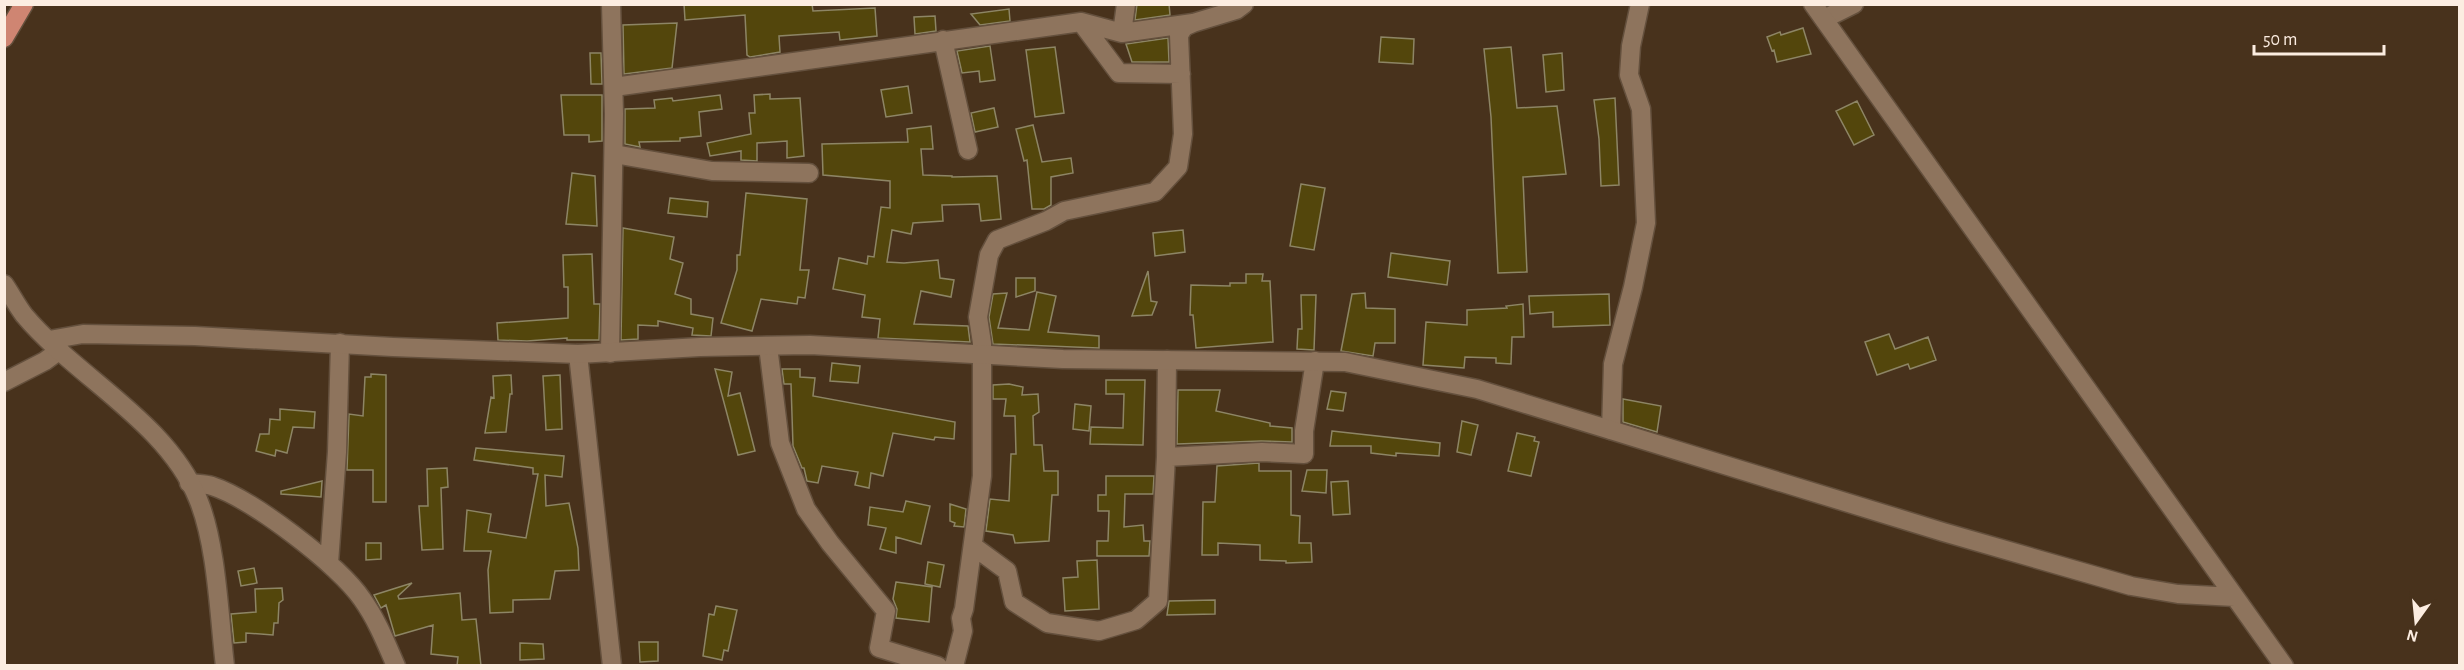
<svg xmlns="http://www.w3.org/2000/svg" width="2464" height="670" font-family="'Alegreya Sans',sans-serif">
<rect width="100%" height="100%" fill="#48321c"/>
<path fill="#53460c" stroke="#8d8565" stroke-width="1.5" d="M684,4H812L813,11L875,8L877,36L840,40L839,32L779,36L780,52L750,57L747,55L745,15L685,20Z
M1137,4H1169L1170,15L1135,20Z
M1009,9L1010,21L980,25L971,14Z
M935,16L936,31L915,34L914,17Z
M677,23L672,68L624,74L623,25Z
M1803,28L1811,54L1777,62L1774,50L1772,51L1767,37L1780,32L1781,35Z
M1381,37L1414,39L1413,64L1379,62Z
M1168,38L1169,62H1132L1126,44Z
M990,46L995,80L980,82L979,71L962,73L957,51Z
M1055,47L1064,113L1035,117L1026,50Z
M1511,47L1517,108L1557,106L1566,174L1523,177L1527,272L1498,273L1491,117L1484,49Z
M590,53H601L602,84H591Z
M1562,53L1564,90L1546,92L1543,55Z
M908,86L912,113L886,117L881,90Z
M770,94V99L800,98L804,156L787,158V141L757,143V161L741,160V151L710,156L707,143L751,134L749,113H755L754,95Z
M561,95H602V141L589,142V135H564Z
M720,95L722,109L699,112L701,136L680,138V141L639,142L640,147L625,144V109L655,108L654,100L672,98L673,101Z
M1615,98L1619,185L1601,186L1599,139L1594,100Z
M1857,101L1874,135L1854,145L1836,111Z
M994,108L998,127L975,132L971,113Z
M1033,125L1042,162L1071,158L1073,173L1051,177V205L1044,209H1032L1027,160L1024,161L1016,129Z
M931,126L933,149H921L923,175L952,176V177L997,176L1001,219L981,221L979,204L942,205L943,221L913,223L911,234L892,230L887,262L904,263L938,260L940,278L954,280L951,297L921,291L914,324L968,326L970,342L878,338L880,319L862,317L865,295L833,289L839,258L867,264L868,256L874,257L881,207L890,208V181L823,175L822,144L908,142L907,129Z
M572,173L595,176L597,226L566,224Z
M1301,184L1325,188L1314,250L1290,246Z
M746,193L807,199L800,270H809L805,298L798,297L797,304L761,299L752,331L721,323L737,270V255H740Z
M670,198L708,202L707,217L668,213Z
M623,228L674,237L670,259L683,263L675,294L691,299V314L713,318L711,336L692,335L693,328L658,321V326L638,325V339L621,340Z
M1183,230L1185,252L1155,256L1153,233Z
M1391,253L1450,261L1447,285L1388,277Z
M592,254L594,304H600L599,340H567V338L527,341L498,340L497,323L568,318V287H564L563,255Z
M1148,271L1151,301L1157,302L1152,315L1132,316Z
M1246,274H1263L1262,281H1270L1273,342L1196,348L1193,315H1190L1191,285L1230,286V283H1246Z
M1016,278H1035V291L1016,297Z
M1037,292L1056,296L1048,332L1099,336V348L993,344L989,317L993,294L1007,293L998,328L1029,330Z
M1365,293L1366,308L1395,309V343H1375L1373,356L1341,351L1352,294Z
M1609,294L1610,325L1553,327V312L1530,314L1529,296Z
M1301,295H1316L1314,350L1297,349L1298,329H1302Z
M1523,304L1524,337H1512L1511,364L1496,363V358L1465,357L1464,368L1423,365L1426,322L1467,325V310L1507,308L1506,306Z
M1889,334L1895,349L1928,337L1936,360L1910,369L1908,364L1877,375L1865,342Z
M832,363L860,366L858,383L830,381Z
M715,369L732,372L728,396L740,393L755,451L738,455Z
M782,369H800V377L815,378L813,396L955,422L954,439L935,437L934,440L893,433L883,476L871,473L869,488L855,485L858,472L822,466L818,483L807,481L804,468H802L793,446L791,384H784Z
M371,374L386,375V502H373V470H347L349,414L363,416L365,377H371Z
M511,375L512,394H510L506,432L485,433L491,397L494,398L493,376Z
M560,375L562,429L546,430L543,376Z
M1106,380H1145L1143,445L1090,444L1091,427L1123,428L1124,394H1106Z
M1009,384L1023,387L1022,395L1038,394L1039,412L1033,416L1034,445H1042L1044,471H1058V495H1052L1049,541L1015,543L1013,535L986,531L990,499L1009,501L1011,454H1016L1015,416H1004L1006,399H993V385Z
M1178,390H1220L1216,411L1270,423V426L1292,428V442L1261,441L1177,444Z
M1331,391L1346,393L1343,411L1327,409Z
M1623,399L1661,406L1657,432L1623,422Z
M1075,404L1091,406L1089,431L1073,429Z
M280,409L315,412L314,428L293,427L287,453L276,450L275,456L256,451L260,434H269L270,419L280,420Z
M1462,421L1478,425L1471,455L1457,452Z
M1332,431L1440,443L1439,456L1396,453V456L1371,453V446H1330Z
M1517,433L1535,437L1534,441L1539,442L1531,476L1508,471Z
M476,448L564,456L562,477L545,475L546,506L569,503L578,548L579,570L555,571L550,599L513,600V612L490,613L488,570L491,551H464L467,510L491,514L488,532L526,538L538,474H533V468L474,460Z
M1259,463V471H1291V515L1300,516L1299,543H1311L1312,562L1286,563V561L1260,560V545L1218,543V555H1202L1203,502H1215L1217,466Z
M447,468L448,487L441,488L443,549L422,550L419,506H428L427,469Z
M1307,470H1327L1326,493L1302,491Z
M1106,476H1154L1153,494H1125L1124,527L1143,525L1144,541H1150L1149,556H1097V541H1108L1109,511H1098V495H1106Z
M322,481L321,497L281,494V491Z
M1348,481L1350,514L1333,515L1331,482Z
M906,501L930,506L921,544L896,537V553L880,549L886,528L868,525L870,507L903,512Z
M950,504L966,509L964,527L954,526L955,523L950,521Z
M366,543H381V559L366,560Z
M1097,560L1099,609L1065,611L1063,578L1078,577L1077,561Z
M928,562L944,565L940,587L925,584Z
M254,568L257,583L241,586L238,571Z
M896,582L932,587L929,622L896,618L897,609L893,599Z
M412,583L398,596L399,599L460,593L462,620L476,619L481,666H457L458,657L431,654L433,625L395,636L386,605L381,608L374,595Z
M282,588L283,600L279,603L278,623H274L273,635L246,633V642L234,643L231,614L256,612L255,589Z
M1215,600V614L1167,615L1169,601Z
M716,606L737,610L728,651L724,650L722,660L703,656L709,614L714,615Z
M639,642H658V661L640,662Z
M520,643L543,644L544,659L520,660Z"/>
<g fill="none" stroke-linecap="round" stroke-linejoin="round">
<defs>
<path id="street" d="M1824,19L1854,4
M1081,22L1119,73L1181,74
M1122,33L1126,4
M943,40L968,150
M614,87L1081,22L1122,33L1193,23L1236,10L1244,4
M614,154L712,171L809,173
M768,346L780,443L806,509L830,543L886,611L879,648L938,666
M610,353L614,114L611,4
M578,354L612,666
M4,382L45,361L60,350
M1611,430L1613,364L1633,287L1646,223L1641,109L1629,75L1631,46L1640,4
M1166,457L1262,452L1304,454V431L1315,361
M189,483C196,484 205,484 212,486C252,499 339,565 362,599C377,620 386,643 396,666
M973,546L1007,571L1014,602L1047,623L1099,631L1136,620L1158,601L1166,457L1167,360
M329,563L337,452L340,343
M954,666L963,631L961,618L964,609L982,476V343L978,317L989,255L997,240L1046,221L1064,211L1155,192L1178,167L1183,134L1179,35L1184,27L1193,23"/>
<path id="secondary" d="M1813,4L2284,666
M4,284C11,294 17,306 24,315C76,377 167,422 198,499C217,545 219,616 225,666
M49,340L83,334L195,336L393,347L578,354L700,347L810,345L1063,359L1345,362L1477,389L1943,532L2131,586L2178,594L2235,597"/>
<path id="primary" d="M4,38L24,4"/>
</defs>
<use href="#street" stroke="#64503d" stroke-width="21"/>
<use href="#secondary" stroke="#64503d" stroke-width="21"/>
<use href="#primary" stroke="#64503d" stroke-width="21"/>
<use href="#street" stroke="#8e745d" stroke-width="18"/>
<use href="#secondary" stroke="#8e745d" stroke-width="18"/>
<use href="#primary" stroke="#cf8572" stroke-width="18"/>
</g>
<rect width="2464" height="670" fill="none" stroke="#fcede1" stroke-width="12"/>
<g transform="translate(2416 622) rotate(195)" stroke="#48321c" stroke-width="4.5" paint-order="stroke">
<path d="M0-4.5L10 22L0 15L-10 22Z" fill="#fcede1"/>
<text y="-9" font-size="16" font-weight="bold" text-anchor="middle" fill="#fcede1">N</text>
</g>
<path d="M2254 45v9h130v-9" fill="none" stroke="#fcede1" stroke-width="3"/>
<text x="2263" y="45" font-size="18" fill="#fcede1" stroke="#48321c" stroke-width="4.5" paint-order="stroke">50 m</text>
</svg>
